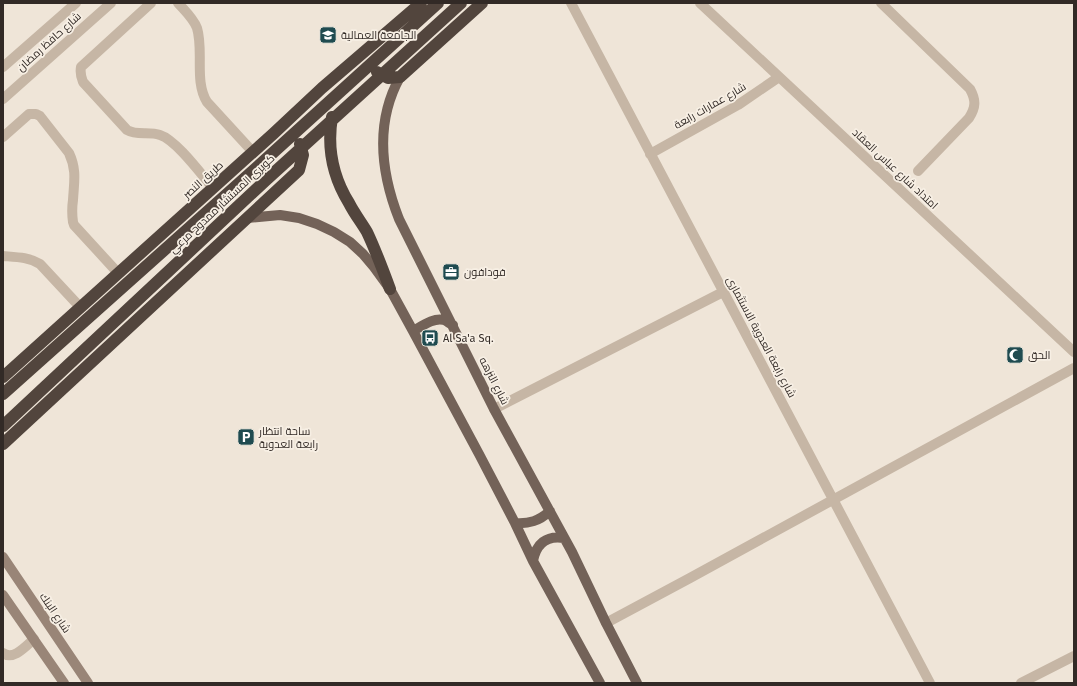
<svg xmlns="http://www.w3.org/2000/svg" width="1077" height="686" font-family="'Fira Sans',Cairo,sans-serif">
<rect width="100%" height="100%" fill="#efe5d8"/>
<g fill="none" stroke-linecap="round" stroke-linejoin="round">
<path stroke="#c6b6a5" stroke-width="10" d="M151,3L81,67C80,72 81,77 83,82L127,130C137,136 149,131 160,135C176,140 201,174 213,188
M178,3C185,11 193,18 197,28C204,51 194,81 207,102L253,152
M571,3L930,683
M700,3L1074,352
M881,3L970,89C976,100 976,107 969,118L918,171
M3,67L76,3
M3,99L111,3
M3,137L29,114H36L40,116L69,153C77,170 74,182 73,200C72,207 72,215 73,222L74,225L118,273
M650,154L738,105L779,77
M3,256C15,257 29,257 40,264L80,307
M494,409L723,292
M606,623L690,578L1074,368
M3,653C13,661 26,646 34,639
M1021,683L1074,656"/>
<path stroke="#998577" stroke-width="10" d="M3,557L88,683
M3,595L64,683"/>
<path stroke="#736258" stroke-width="10" d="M400,77C375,122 381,173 399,219L494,409L572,552L606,623L637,683
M247,218L280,215L299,218L317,224L334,232L350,242L363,254L374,267L390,289L413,331L479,454L515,523L533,561L600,683
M413,331C422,326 434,317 444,320C447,321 450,324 453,325
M515,523C529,524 539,521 550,511
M533,561C536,544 546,535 564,538"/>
<path stroke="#52453d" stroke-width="12" d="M377,72L388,78L400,77L482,3
M332,117C327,147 333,177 349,203C354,213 361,222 367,232C376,251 383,270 390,289
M3,377L273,134L322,88L421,3
M3,394L255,169L438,3
M3,426L266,180L461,3
M3,444L299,170L303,155L300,144"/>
</g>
<defs>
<symbol id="university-square" viewBox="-11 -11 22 22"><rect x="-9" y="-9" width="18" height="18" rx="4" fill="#1f4b50" stroke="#f7efe4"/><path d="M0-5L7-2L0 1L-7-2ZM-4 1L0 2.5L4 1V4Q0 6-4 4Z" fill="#fff"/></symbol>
<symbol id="office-square" viewBox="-11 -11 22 22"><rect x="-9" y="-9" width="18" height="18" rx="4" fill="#1f4b50" stroke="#f7efe4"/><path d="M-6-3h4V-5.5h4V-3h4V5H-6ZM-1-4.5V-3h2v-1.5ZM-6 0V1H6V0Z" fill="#fff"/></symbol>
<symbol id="bus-square" viewBox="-11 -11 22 22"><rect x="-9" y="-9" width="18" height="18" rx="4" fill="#1f4b50" stroke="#f7efe4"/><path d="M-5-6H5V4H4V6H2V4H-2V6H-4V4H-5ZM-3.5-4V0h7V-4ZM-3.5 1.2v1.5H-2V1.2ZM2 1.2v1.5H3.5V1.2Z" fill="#fff"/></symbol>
<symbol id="mosque-square" viewBox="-11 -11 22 22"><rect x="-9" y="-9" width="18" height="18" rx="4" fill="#1f4b50" stroke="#f7efe4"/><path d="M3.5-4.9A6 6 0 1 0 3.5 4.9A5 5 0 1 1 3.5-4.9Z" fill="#fff"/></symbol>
<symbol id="parking-square" viewBox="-11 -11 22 22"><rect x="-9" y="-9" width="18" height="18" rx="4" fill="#1f4b50" stroke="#f7efe4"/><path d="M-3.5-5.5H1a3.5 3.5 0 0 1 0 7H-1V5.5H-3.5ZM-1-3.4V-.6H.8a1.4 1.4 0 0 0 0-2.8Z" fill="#fff"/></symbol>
</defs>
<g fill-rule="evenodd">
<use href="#university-square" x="318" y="25" width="20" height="20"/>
<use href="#office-square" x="441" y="262" width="20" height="20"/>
<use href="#bus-square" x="420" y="328" width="20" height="20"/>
<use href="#mosque-square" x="1005" y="345" width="20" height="20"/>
<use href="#parking-square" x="236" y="427" width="20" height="20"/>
</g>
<g text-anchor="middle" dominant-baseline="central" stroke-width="3.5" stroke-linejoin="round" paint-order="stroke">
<g font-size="11" fill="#322a26" stroke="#f7efe4" text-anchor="start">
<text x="341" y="35">الجامعة العمالية</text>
<text x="464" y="272">فودافون</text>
<text x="443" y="338">Al Sa'a Sq.</text>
<text x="1028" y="355">الحق</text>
<text x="259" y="431">ساحة انتظار<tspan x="259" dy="13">رابعة العدوية</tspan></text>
</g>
<g font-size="11" fill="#322a26" stroke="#f7efe4">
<text transform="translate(49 42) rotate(-42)">شارع حافظ رمضان</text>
<text transform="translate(710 106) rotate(-30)">شارع عمارات رابعة</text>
<text transform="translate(895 169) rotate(43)">امتداد شارع عباس العقاد</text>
<text transform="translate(203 180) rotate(-42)">طريق النصر</text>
<text transform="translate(222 204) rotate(-43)">كوبرى المستشار ممدوح مرعي</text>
<text transform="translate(761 337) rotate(62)">شارع رابعة العدوية الاستثمارى</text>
<text transform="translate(494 381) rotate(63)">شارع النزهه</text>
<text transform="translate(55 613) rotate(56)">شارع البنك</text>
</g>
</g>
<rect width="1077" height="686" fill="none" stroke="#322a26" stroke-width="8"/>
</svg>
